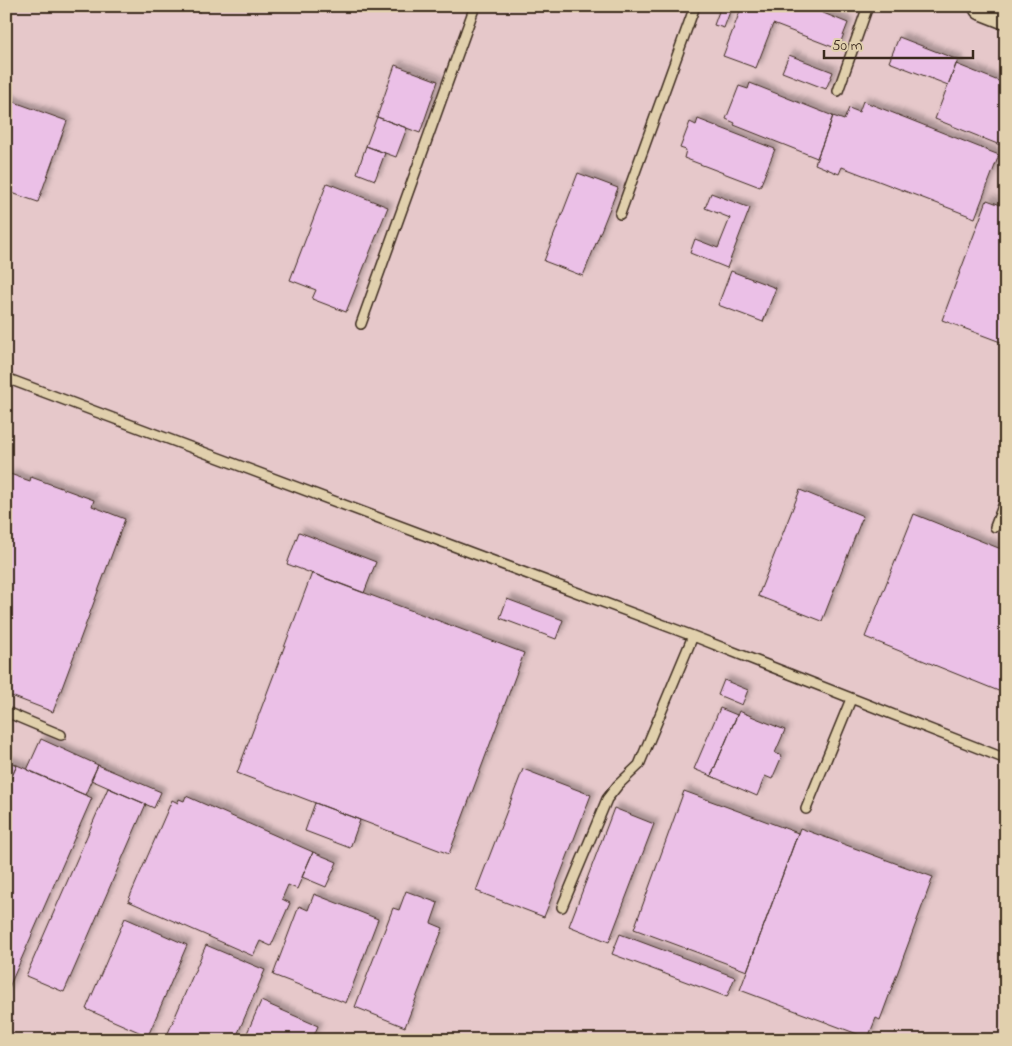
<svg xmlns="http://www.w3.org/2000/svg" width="1012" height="1046" font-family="'Indie Flower',sans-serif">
<defs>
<filter id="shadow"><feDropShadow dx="4.5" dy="-4.5" stdDeviation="2.5" flood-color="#0004"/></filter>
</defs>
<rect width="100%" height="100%" fill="#e4cbbe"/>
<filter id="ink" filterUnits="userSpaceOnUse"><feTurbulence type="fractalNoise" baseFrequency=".02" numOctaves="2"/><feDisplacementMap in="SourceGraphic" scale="10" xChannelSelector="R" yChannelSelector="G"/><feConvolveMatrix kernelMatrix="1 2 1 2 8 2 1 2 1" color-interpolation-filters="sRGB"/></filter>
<g filter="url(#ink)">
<path fill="#e6c8ca" d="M6,6H1006V1040H6Z"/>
<path fill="#ebc0e7" stroke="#3b2a1e" filter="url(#shadow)" d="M186,6H203L200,12Z
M721,6H732L724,28L714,25Z
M742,6H806L848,23L838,49L773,24L756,68L723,56Z
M899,37L958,60L948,85L889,62Z
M789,55L833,72L826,89L782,72Z
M956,64L1006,84L1005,147L935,119Z
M395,65L438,81L420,133L377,117Z
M750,83L833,116L817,158L734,125L735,123L726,119L739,86L748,89Z
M6,99L67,121L38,202L6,191Z
M863,101L999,155L975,218L842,167L839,174L815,164L833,116L844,120L849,108L859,112Z
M377,117L407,128L396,157L366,146Z
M698,119L775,149L760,187L684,158L686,150L680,148L690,122L696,125Z
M366,146L385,153L375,180L357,173Z
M578,173L618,188L583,276L544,261Z
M327,183L388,207L346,312L312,299L316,290L290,280Z
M711,193L750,208L727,268L690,253L695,239L718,248L730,218L705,208Z
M987,200L1006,207V344L942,320Z
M731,271L776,288L763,322L718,305Z
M10,474L30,481L31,477L94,500L92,506L125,519L53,712L6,694V484Z
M800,490L863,516L822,621L758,596Z
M914,514L1006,551V694L865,637Z
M299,532L376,562L364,593L287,564Z
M312,573L524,653L449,854L237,773Z
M507,599L563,620L556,639L500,618Z
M724,680L748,690L742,705L718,695Z
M720,708L737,715L711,776L694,769Z
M739,711L785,730L775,753L782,756L772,779L765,776L757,796L711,776Z
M41,739L98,765L85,795L27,770Z
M6,761L17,765L6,790Z
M17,765L92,798L6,994V790Z
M98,765L161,792L154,808L91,780Z
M523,769L591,795L544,917L476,891Z
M108,788L146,804L64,992L26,976Z
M684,791L798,833L747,971L634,929Z
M186,796L313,852L297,889L288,885L282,899L290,903L271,946L260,941L253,956L128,901L172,800L178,803L179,799L184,801Z
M315,803L360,820L350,848L305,831Z
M614,808L654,824L609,942L569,926Z
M800,828L933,877L880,1020L876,1018L868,1038L740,990Z
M313,852L337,862L326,887L302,877Z
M406,891L438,903L431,923L443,928L405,1027L355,1007L393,908L399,910Z
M314,894L378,919L346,1003L273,975L299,906L308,910Z
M125,918L187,945L148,1036L86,1009Z
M620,934L735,977L727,997L612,954Z
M206,945L265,970L235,1040H165Z
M261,1001L318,1026L312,1040H244Z"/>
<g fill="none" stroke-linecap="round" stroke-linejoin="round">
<defs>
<path id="service" d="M838,91L868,6
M620,214L695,6
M361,324L475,6
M6,378L693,636L1006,759
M995,527L1006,498
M6,712L61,735
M806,809L851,699
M562,907L607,799L618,785L639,765L693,636"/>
<path id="primary" d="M983,6L1006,15"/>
</defs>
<use href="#service" stroke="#3b2a1e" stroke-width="12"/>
<use href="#primary" stroke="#3b2a1e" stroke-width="31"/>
<use href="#service" stroke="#e1d0ad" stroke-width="9"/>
<use href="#primary" stroke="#e1d0ad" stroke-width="28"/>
</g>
</g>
<rect width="1012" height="1046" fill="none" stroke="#e1d0ad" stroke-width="25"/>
<rect x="12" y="12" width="987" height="1021" fill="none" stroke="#3b2a1e" stroke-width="2" filter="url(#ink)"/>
<path d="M824 50v8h149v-8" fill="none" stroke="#3b2a1e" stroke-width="2.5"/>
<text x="832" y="50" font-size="15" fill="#3b2a1e" stroke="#e1d0ad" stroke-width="4" paint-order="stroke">50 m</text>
</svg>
